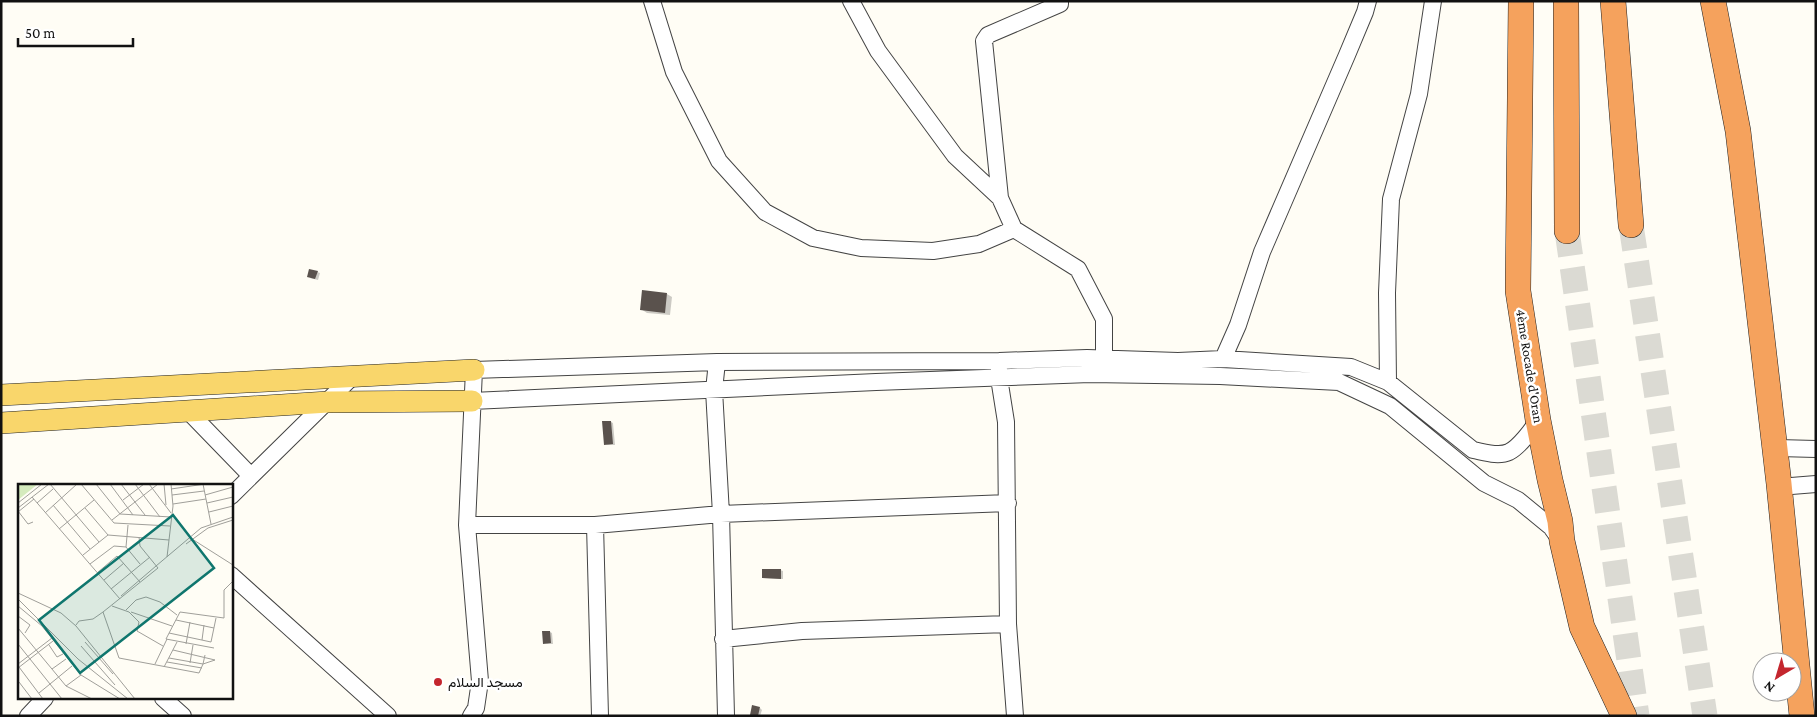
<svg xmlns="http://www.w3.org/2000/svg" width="1817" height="717" font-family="'Crimson Pro',Vazirmatn,serif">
<rect width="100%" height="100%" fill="#fffdf5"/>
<path fill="#0003" d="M317,272L320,273L318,280L310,278Z
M667,294L672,297L670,315L647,313L641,309Z
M611,422L613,423L615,445H608L605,444Z
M780,570L783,571V579L763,578Z
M550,632L552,633L553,644H547L544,643Z
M760,708L762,710L760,716L754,715Z"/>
<path fill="#5a524d" d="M309,269L318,271L315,279L307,277Z
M642,290L667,293L665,313L640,310Z
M602,421H611L613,444L604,445Z
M762,569H781V579L762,578Z
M542,631H550L551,643L543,644Z
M752,705L760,707L758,716L750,715Z"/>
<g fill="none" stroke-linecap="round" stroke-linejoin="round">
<path stroke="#dbdad3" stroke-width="25" stroke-dasharray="25 12" stroke-linecap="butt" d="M1631,225L1705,716
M1567,231L1637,716"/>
<defs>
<path id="minor" d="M652,1L674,72L719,161L765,212L813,238L861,248L933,251L979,244L1014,229
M851,1L878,51L955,156L1000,198
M1060,1V4L988,35L984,41L1000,198L1014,229L1078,269L1104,319V367
M1223,359L1238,325L1262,252L1347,55L1365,12L1368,1
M717,362L714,390L721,514L726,716
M999,369V378L1006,422L1008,624L1015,716
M1388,382L1387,293L1391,199L1419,94L1433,1
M472,401L876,382L1090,374L1220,376L1339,382L1390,406L1484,483L1518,500L1551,527L1561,541
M188,411L251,476
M1775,448L1816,449
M1779,487L1816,484
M231,496L353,376
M467,525H595L721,514L1008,503
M595,525L600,716
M231,575L388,716
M723,639L802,631L1008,624
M163,698L183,716
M28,716L45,698
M471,716L476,708L480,681L467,525L474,370L717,362L999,361L1087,358L1178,361L1223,359L1351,367L1388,382L1473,450C1484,452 1498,457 1509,452C1519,447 1532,430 1538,420"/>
<path id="major" d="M1,395L474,370
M1,423L328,402L472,401"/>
<path id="highway" d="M1521,1L1518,291L1538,420L1550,480L1560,521L1562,541L1582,627L1624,716
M1566,1L1567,231
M1613,1L1631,225
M1713,1L1738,131L1779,484L1802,716"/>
</defs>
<use href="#minor" stroke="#444" stroke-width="18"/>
<use href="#major" stroke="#222" stroke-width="22"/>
<use href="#highway" stroke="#222" stroke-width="26"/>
<use href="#minor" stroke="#fff" stroke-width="16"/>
<use href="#major" stroke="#f9d66b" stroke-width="21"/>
<use href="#highway" stroke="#f5a25d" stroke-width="25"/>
</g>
<circle fill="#c4262e" stroke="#fff" stroke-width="2" cx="438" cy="682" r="5"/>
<g text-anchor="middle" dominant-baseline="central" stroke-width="5" stroke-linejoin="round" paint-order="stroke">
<g font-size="14" fill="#111" stroke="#fff">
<text transform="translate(1530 366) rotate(81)">4ème Rocade d'Oran</text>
</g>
<g font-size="14" fill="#111" stroke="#fff" text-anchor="start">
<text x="448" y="682">مسجد السلام</text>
</g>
</g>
<g transform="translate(18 484)">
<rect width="215" height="215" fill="#fffdf5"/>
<path d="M0,0H20L0,16Z" fill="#d5ebbd"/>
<path fill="none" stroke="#a09f9a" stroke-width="1" d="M32,0L81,58M63,0L96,39L152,42M78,0L102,30L153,33M92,0L115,31M103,0L127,31M117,0L142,33M131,0L153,29M146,0L148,21M185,0L193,40M153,5L187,0M154,11L186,7M187,11L215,3M14,13L102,115M105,16L126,0M0,19L24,0M19,19L35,5M189,19L215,13M155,20L188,15M35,21L72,65M0,24L31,0M67,24L90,51M0,27L10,40L15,38M0,28L16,15M191,28L215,22M27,29L59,0M94,36L140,0M41,45L76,16M174,55L215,81M168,60L190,44L215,36M108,63L110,41M65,71L90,51L151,56M149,73L155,22L153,0M72,80L96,62L108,63L122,80M138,82L183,44L215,33M79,89L99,72L122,98M86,96L106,79M93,105L132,73M0,109L43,129L58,142L117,215M103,112L138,82M0,115L60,175L110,215M0,122L24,142L63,191L102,215M94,122L111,128L121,138L119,147L145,162M108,126L118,116L128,113L142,118L159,131M85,128L101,174L181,189L185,180L197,176L155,166M113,128L154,142M0,132L12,141L7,149M158,136L196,144M58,141L61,137L75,135L85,128L140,84L122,62L121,53M0,144L48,202L74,215M151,149L193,158L198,134M184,156L186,141M67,158L95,190M0,160L44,215M168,160L172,138M31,161L39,173L45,170M63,162L97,201M196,164L148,155L162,128L206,134V106L215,97M151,174L185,180L187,171M149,178L184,184M172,179L175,161M0,180L34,154M137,180L149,155M1,183L25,215M146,183L159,158M0,184L35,157M34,185L48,175M1,198L14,215M48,202L63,191M21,209L54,182"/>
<path fill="#0f766e" fill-opacity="0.15" stroke="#0f766e" stroke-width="2.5" d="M155,31L196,84L62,189L21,136Z"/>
<rect width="215" height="215" fill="none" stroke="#111" stroke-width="2.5"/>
</g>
<rect width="1817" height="717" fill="none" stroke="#111111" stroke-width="5"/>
<g transform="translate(1777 677) rotate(218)"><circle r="24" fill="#ffffff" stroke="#a0a0a0"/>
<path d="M0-4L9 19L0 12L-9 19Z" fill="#c4262e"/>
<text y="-8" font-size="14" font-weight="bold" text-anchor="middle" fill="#111111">N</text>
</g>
<path d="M18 38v8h115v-8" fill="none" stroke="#111111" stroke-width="2.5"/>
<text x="25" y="38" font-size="15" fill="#111111" stroke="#ffffff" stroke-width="4" paint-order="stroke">50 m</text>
</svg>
